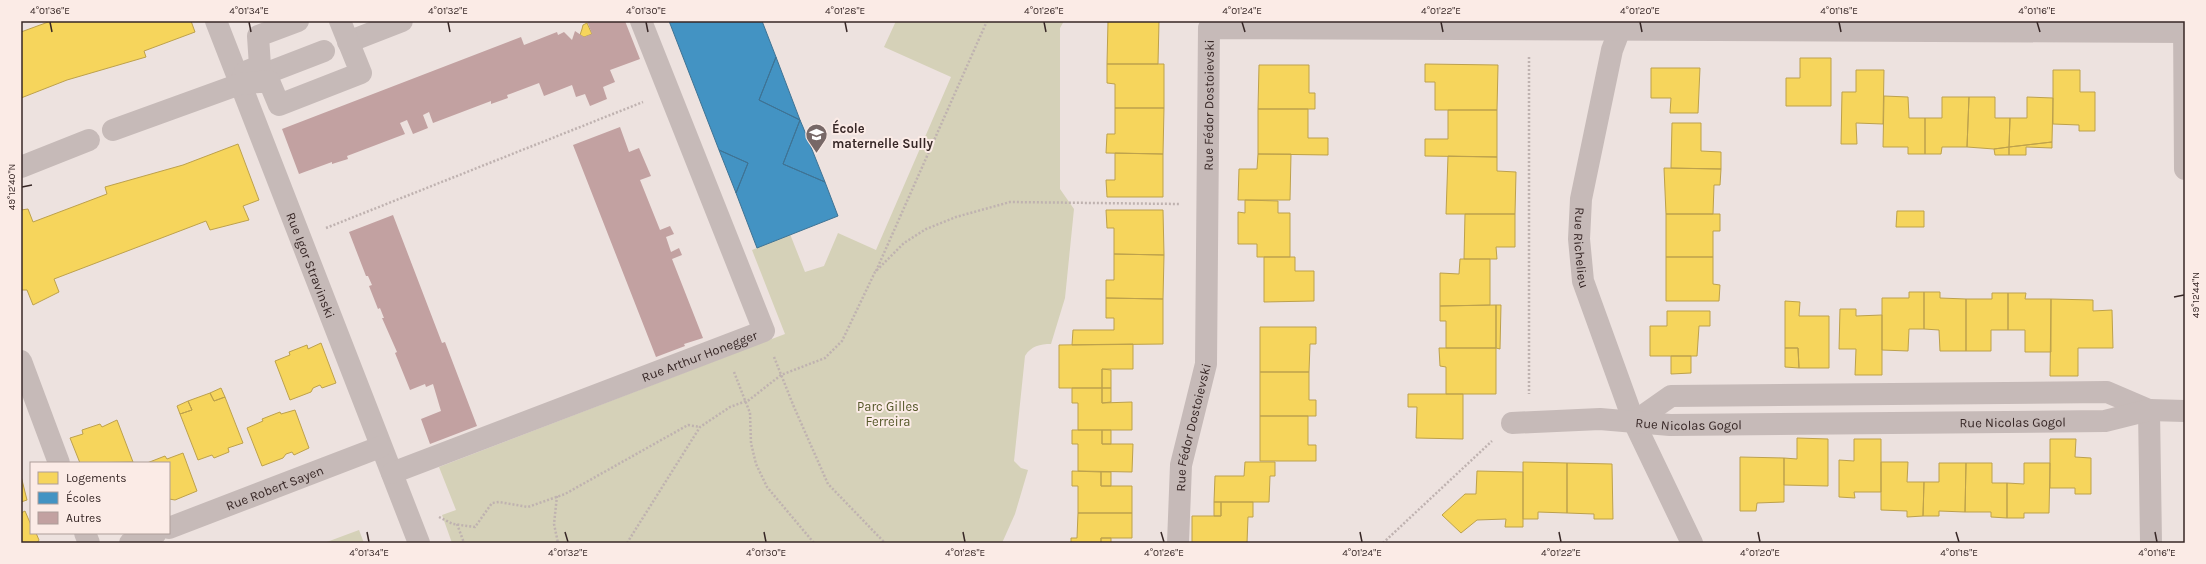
<svg xmlns="http://www.w3.org/2000/svg" width="2206" height="564" font-family="Karla,sans-serif">
<rect width="100%" height="100%" fill="#ede2df"/>
<path fill="#d5d1b8" d="M896,21H1064L1060,28V189L1074,209L1065,298L1051,344C1040,344 1031,346 1025,356L1014,461L1021,468L1028,470L1015,514L1002,543H452L442,515L456,510L439,467L785,334L752,250L790,234L805,272L824,266L838,233L876,250L951,77L884,47Z
M359,530L364,543H324Z"/>
<path fill="#f6d55c" stroke="#bda14c" d="M51,21H191L195,32L144,51L146,57L67,80L21,98V32Z
M1108,21H1159L1158,64H1107Z
M587,23L592,34L584,37L580,35L582,29L583,25Z
M1800,58H1831V106H1786V78H1800Z
M1107,64H1164V108H1115V84L1107,83Z
M1425,64L1498,65L1497,110H1435V82H1425Z
M1259,65H1309V93H1315V109H1258Z
M1651,68H1700L1698,113H1670L1671,98H1651Z
M1856,70H1884L1883,124L1856,123L1857,144H1841L1842,92H1856Z
M2053,70H2080V92H2095V131H2079V125L2053,124Z
M1884,96L1908,97L1909,118H1925V154H1908V147H1883Z
M1942,97H1969L1967,147H1942L1941,154H1925V118H1942Z
M1969,97H1995V118H2010L2009,147L1994,149L1967,147Z
M2027,97L2053,98L2052,142L2009,147L2010,118H2027Z
M1115,108H1164L1163,154L1106,153L1107,134H1115Z
M1258,109H1308V138H1328V155L1258,154Z
M1448,110H1497V157L1425,156V139H1448Z
M1672,123H1701V151L1721,152V169L1671,168Z
M2052,142V148L2026,147V155H2009V147Z
M238,144L259,200L243,206L249,220L210,230L206,221L54,279L59,292L33,305L27,290H21V210L28,209L33,222L107,194L105,187L183,165Z
M2009,147V155H1995L1994,149Z
M1115,153L1163,154V197H1107L1106,180H1115Z
M1258,154H1291L1290,200H1238L1239,169H1257Z
M1448,156L1497,157V171L1516,172L1515,214H1446Z
M1664,168L1721,169L1720,185H1714L1713,214H1666Z
M1245,200L1278,201V213H1290V257H1257V244H1238V212L1245,213Z
M1106,210H1163L1164,255L1114,254V228H1107Z
M1897,211H1924V227H1896Z
M1465,214H1515V247H1496L1497,259H1464Z
M1666,214H1720V231H1713V257H1666Z
M1114,254L1164,255L1163,299L1106,298V280H1114Z
M1264,257H1295V271H1314V301L1264,302Z
M1666,257H1713V284L1720,285L1719,301H1666Z
M1460,259H1490V305L1440,306V273L1459,274Z
M1909,292H1924V329H1909L1908,351L1882,350V298H1909Z
M1924,292H1940V298L1966,299V351H1940L1939,330L1924,329Z
M1992,293H2008V330H1991V351H1966V299H1992Z
M2008,293H2026L2025,299H2051V352H2025V330H2008Z
M1106,298L1163,299V344L1072,345L1073,330H1114V318H1106Z
M2051,299L2093,300V311L2112,310L2113,348H2078V376H2050Z
M1785,301L1800,302L1799,316H1829V368H1799L1798,348H1785Z
M1496,305V348H1446V321H1440V306Z
M1496,305H1501L1500,349L1496,348Z
M1840,309H1856V316L1882,315V375H1855L1856,349H1839Z
M1667,311H1710V326H1699L1697,356H1650V326H1667Z
M1260,327H1316V344H1310L1309,372H1260Z
M321,343L336,383L322,388L320,385L313,388L311,392L290,400L275,361L290,355L289,352L307,345L308,349Z
M1133,344V369H1102V388H1059V345Z
M1439,348H1496V394H1446V367L1440,366Z
M1785,348H1798L1799,368L1785,367Z
M1671,356H1691V373L1671,374Z
M1102,369L1111,370V388H1102Z
M1260,372H1309V400H1316V416H1260Z
M221,388L225,397L214,401L210,393Z
M1072,388H1102V403L1132,402V430H1078V403H1072Z
M1102,388H1111V402L1102,403Z
M210,393L214,401L225,397L243,443L228,448L229,452L214,458L212,455L198,460L180,414L192,410L188,401Z
M1408,394H1463V439L1416,438L1417,407H1408Z
M188,401L192,410L180,414L177,406Z
M295,410L309,448L294,455L292,452L286,454L283,458L262,466L247,428L263,421L262,419L280,412L281,414Z
M1260,416H1308V445H1316V461H1260Z
M117,420L133,462L80,463L70,438L83,434L82,430L100,424L102,427Z
M1072,430H1102V444H1133L1132,472L1078,471V444H1072Z
M1102,430H1111V444H1102Z
M1797,438L1828,439V486L1784,485V458L1797,459Z
M1854,439H1881V492H1854L1855,498L1839,497V460L1854,461Z
M2050,439H2076L2075,457L2091,458V494H2075V488H2050Z
M183,453L197,491L175,500L169,499V463H147L165,456L167,459Z
M1740,457L1784,458V502L1757,503L1756,511H1740Z
M1245,462H1275V476H1270L1269,502H1214L1215,476H1244Z
M1523,462L1567,463V513L1538,512V519H1523Z
M1881,462H1908L1907,482H1924L1923,516L1907,517V511L1881,510Z
M1567,463L1612,464L1613,519H1594V514L1567,513Z
M1939,463H1966L1965,512L1939,511V516H1923L1924,482H1939Z
M1966,463H1992V483H2007V518L1991,517V512H1965Z
M2024,463H2050L2049,513H2024V518H2007V483L2024,484Z
M1072,471L1101,472V486H1132V513H1078V486H1072Z
M1477,471L1523,472V527H1505L1506,519L1477,520L1461,533L1442,515L1465,494H1476Z
M1101,472H1111V486H1101Z
M21,476L27,500L21,502Z
M1214,502H1221V516H1214Z
M1221,502H1253V517H1248L1247,543H1192V516H1221Z
M25,511L31,525V533H36L39,540L37,543H21V513Z
M1078,513H1132V538H1101V543H1071V538H1077Z
M1101,538H1111V543H1101Z"/>
<path fill="#4393c3" stroke="#3f7394" d="M669,21H762L776,57L759,100L800,120L783,164L825,182L838,216L757,248L736,193L748,163L719,150Z
M776,57L800,120L759,100Z
M800,120L803,127L825,182L783,164Z
M719,150L748,163L736,193Z"/>
<path fill="#c2a1a1" d="M587,21H625L640,59L610,70L615,82L603,87L607,99L590,106L585,94L576,97L572,85L544,96L539,83L507,95L508,98L491,104V101L433,123L429,112L423,115L428,128L413,134L407,120L400,123L405,134L347,156L348,159L332,164V162L299,174L282,129L521,37L524,45L557,32L558,35L564,32L572,40L575,31L584,37L592,34Z
M620,127L629,152L639,148L651,176L640,180L660,230L670,226L674,234L666,237L671,252L679,248L682,255L672,259L703,338L684,344L685,346L656,357L573,145Z
M393,215L442,343L445,342L477,426L430,444L421,419L441,411L433,384L426,387L425,384L410,390L395,353L397,352L382,318H384L380,308L378,309L369,286L372,285L368,276H366L349,232Z"/>
<g fill="none" stroke-linecap="round" stroke-linejoin="round">
<path stroke="#bfb2b0" stroke-width="2.5" stroke-dasharray="2 2" stroke-linecap="butt" d="M1529,57V394
M326,228L643,102
M876,271L987,21
M774,357L794,407L828,484L885,543
M734,372L750,413L751,443L756,464L767,487L814,543
M557,496L554,524L558,543
M439,517L453,524L475,527L492,503L499,502L528,507L565,494L688,425L700,427
M457,524L464,543
M627,543L700,427L730,407L749,400L781,375L825,358L842,341L875,272L904,243L926,229L956,217L1010,202L1180,204
M1383,543L1492,441"/>
<g stroke="#c6bab8" stroke-width="22">
<path id="s1" d="M216,21L419,543"/>
<path id="s2" d="M1623,21L1612,50L1581,199L1579,239L1583,281L1634,422L1692,543"/>
<path d="M2184,21L2185,169"/>
<path d="M348,42L402,21"/>
<path d="M249,80L324,51"/>
<path d="M240,84L245,72L260,66L258,36L298,21"/>
<path d="M113,130L240,84L269,81L279,105L361,73L340,21"/>
<path d="M21,167L89,140"/>
<path d="M21,361L59,463"/>
<path d="M2149,410L2151,543"/>
<path d="M1634,422L1671,396L2107,392L2149,410"/>
<path id="s3" d="M1512,423L1600,419L1670,425L2105,421L2149,410L2185,411"/>
<path id="s4" d="M392,473L764,331L641,21"/>
<path id="s5" d="M169,528L380,447"/>
<path d="M85,533L89,543"/>
<path d="M130,543L156,533"/>
<path id="s6" d="M1178,543L1181,465L1206,364L1209,28L2185,32"/>
</g>
</g>
<path fill="none" stroke="#372726" stroke-width="1.5" d="M50,22L52,32M249,22L251,32M448,22L450,32M646,22L648,32M845,22L847,32M1044,22L1046,32M1242,22L1245,32M1441,22L1443,32M1640,22L1642,32M1839,22L1841,32M2037,22L2040,32M22,187L32,185M2174,297L2184,295M367,532L369,542M565,532L568,542M764,532L766,542M963,532L965,542M1161,532L1164,542M1360,532L1362,542M1559,532L1561,542M1758,532L1760,542M1956,532L1959,542M2155,532L2157,542"/>
<defs>
<symbol id="school-pin" viewBox="-11 -11 22 30"><path d="M0 17L-7.5 6A9.5 9.5 0 1 1 7.5 6Z" fill="#776867" stroke="#fbebe6"/><path d="M0-5L7-2L0 1L-7-2ZM-4 1L0 2.5L4 1V4Q0 6-4 4Z" fill="#fff"/></symbol>
</defs>
<g fill-rule="evenodd">
<use href="#school-pin" x="804" y="122" width="25" height="34"/>
</g>
<g text-anchor="middle" dominant-baseline="central" stroke-width="4" stroke-linejoin="round" paint-order="stroke">
<g font-size="13" fill="#372726" stroke="#fbebe6">
<text stroke="none"><textPath href="#s6" startOffset="441">Rue Fédor Dostoievski</textPath></text>
<text stroke="none"><textPath href="#s2" startOffset="232">Rue Richelieu</textPath></text>
<text stroke="none"><textPath href="#s1" startOffset="262">Rue Igor Stravinski</textPath></text>
<text stroke="none"><textPath href="#s4" startOffset="329">Rue Arthur Honegger</textPath></text>
<text stroke="none"><textPath href="#s3" startOffset="177">Rue Nicolas Gogol</textPath></text>
<text stroke="none"><textPath href="#s3" startOffset="501">Rue Nicolas Gogol</textPath></text>
<text stroke="none"><textPath href="#s6" startOffset="117">Rue Fédor Dostoievski</textPath></text>
<text stroke="none"><textPath href="#s5" startOffset="113">Rue Robert Sayen</textPath></text>
</g>
<g font-size="13" font-weight="bold" fill="#372726" stroke="#fbebe6" text-anchor="start">
<text x="832" y="128">École<tspan x="832" dy="15">maternelle Sully</tspan></text>
</g>
<g font-size="13" fill="#545728" stroke="#fbebe6">
<text x="888" y="406">Parc Gilles<tspan x="888" dy="15">Ferreira</tspan></text>
</g>
</g>
<rect width="2206" height="564" fill="none" stroke="#fbebe6" stroke-width="44"/>
<rect x="30" y="462" width="140" height="72" fill="#fbebe6" stroke="#ad9d99"/>
<rect x="38" y="472" width="20" height="12" fill="#f6d55c" stroke="#ad9d99"/>
<text x="66" y="482" font-size="12" fill="#372726">Logements</text>
<rect x="38" y="492" width="20" height="12" fill="#4393c3" stroke="#ad9d99"/>
<text x="66" y="502" font-size="12" fill="#372726">Écoles</text>
<rect x="38" y="512" width="20" height="12" fill="#c2a1a1" stroke="#ad9d99"/>
<text x="66" y="522" font-size="12" fill="#372726">Autres</text>
<rect x="22" y="22" width="2162" height="520" fill="none" stroke="#372726" stroke-width="1.5"/>
<g font-size="10" text-anchor="middle" fill="#372726">
<text x="50" y="14">4°01'36"E</text>
<text x="249" y="14">4°01'34"E</text>
<text x="448" y="14">4°01'32"E</text>
<text x="646" y="14">4°01'30"E</text>
<text x="845" y="14">4°01'28"E</text>
<text x="1044" y="14">4°01'26"E</text>
<text x="1242" y="14">4°01'24"E</text>
<text x="1441" y="14">4°01'22"E</text>
<text x="1640" y="14">4°01'20"E</text>
<text x="1839" y="14">4°01'18"E</text>
<text x="2037" y="14">4°01'16"E</text>
<text transform="translate(11 187) rotate(-90)" y="4">49°12'40"N</text>
<text transform="translate(2195 295) rotate(-90)" y="4">49°12'44"N</text>
<text x="369" y="556">4°01'34"E</text>
<text x="568" y="556">4°01'32"E</text>
<text x="766" y="556">4°01'30"E</text>
<text x="965" y="556">4°01'28"E</text>
<text x="1164" y="556">4°01'26"E</text>
<text x="1362" y="556">4°01'24"E</text>
<text x="1561" y="556">4°01'22"E</text>
<text x="1760" y="556">4°01'20"E</text>
<text x="1959" y="556">4°01'18"E</text>
<text x="2157" y="556">4°01'16"E</text>
</g>
</svg>
